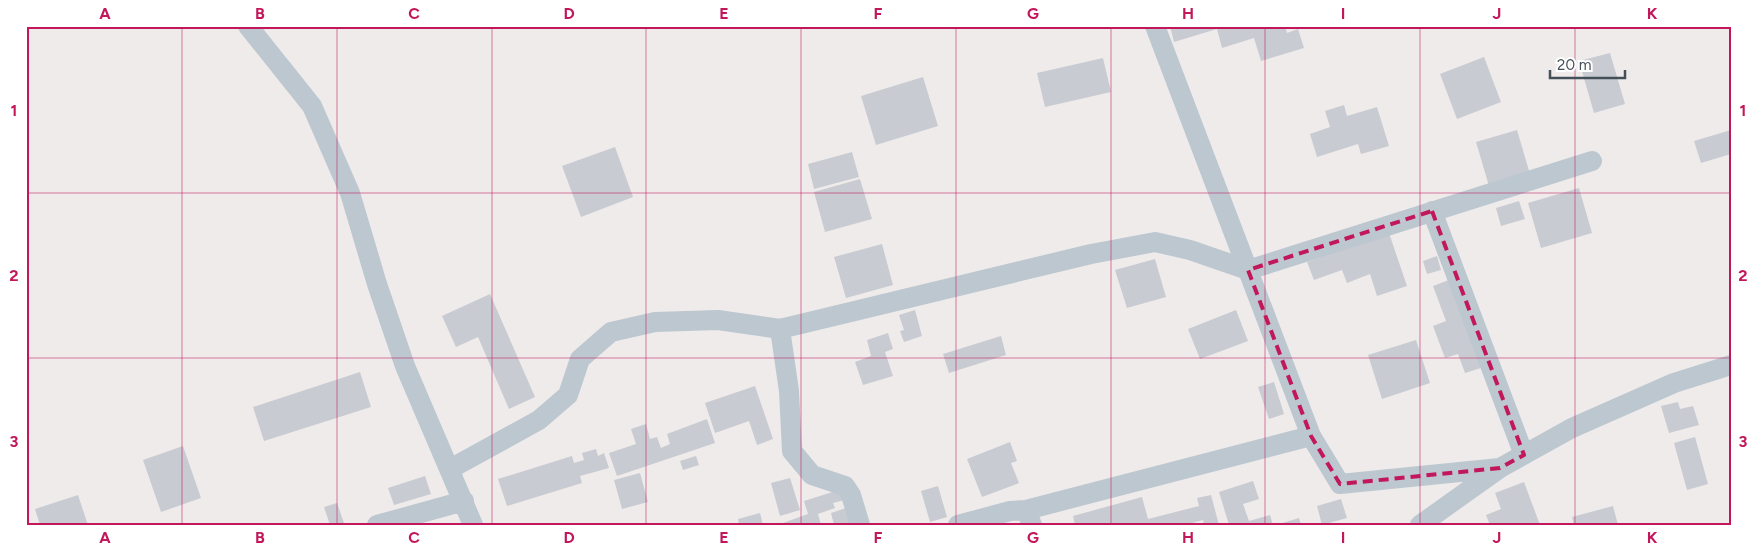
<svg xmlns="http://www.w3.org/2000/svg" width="1757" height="551" font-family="Figtree,sans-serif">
<rect width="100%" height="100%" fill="#efebeb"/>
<path fill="#c8cbd1" d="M1170,26H1285L1287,33L1298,29L1304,48L1261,61L1254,38L1222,48L1217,29L1174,42Z
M1610,53L1625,104L1594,113L1579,61Z
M1484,57L1501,102L1457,119L1440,74Z
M1103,58L1111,92L1045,107L1037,73Z
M923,77L938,126L876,145L861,96Z
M1344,105L1347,116L1377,107L1389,146L1361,154L1358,144L1317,157L1310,134L1330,127L1325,111Z
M1517,130L1530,174L1489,186L1476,142Z
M1731,130V154L1701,163L1694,141Z
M615,147L633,197L581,217L562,166Z
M852,152L859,177L814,189L808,164Z
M860,179L872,219L825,232L814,192Z
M1579,188L1592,233L1541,248L1528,203Z
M1519,201L1525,219L1501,226L1496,208Z
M1389,233L1407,286L1377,296L1370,274L1347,283L1342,270L1314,280L1307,262Z
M882,244L893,285L846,298L834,257Z
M1437,256L1441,270L1427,274L1423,261Z
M1155,259L1166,297L1127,308L1115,270Z
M1449,280L1481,368L1465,373L1458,354L1445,358L1433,326L1446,321L1433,286Z
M490,294L535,397L509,409L478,337L456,347L442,316Z
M915,310L922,336L904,342L900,331L904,330L899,315Z
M1236,310L1248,341L1200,359L1188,329Z
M888,333L893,349L885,352L893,376L863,385L855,362L871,356L867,340Z
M1001,336L1006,355L949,373L943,354Z
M1416,340L1430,383L1382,399L1368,355Z
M360,372L371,407L264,441L253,407Z
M1274,382L1284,414L1269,419L1258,387Z
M755,386L773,439L757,445L749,421L715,433L705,403Z
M1678,402L1680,409L1693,406L1699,425L1669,433L1661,406Z
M707,419L715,443L617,476L609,453L636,444L631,429L646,424L650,439L657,437L661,448L670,444L667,434Z
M1695,437L1708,484L1687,490L1674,443Z
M1010,442L1017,461L1011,463L1019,483L982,497L967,459Z
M183,446L201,498L161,512L143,460Z
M596,449L598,456L604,453L609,468L580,476L582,483L507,506L498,479L572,456L574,463L584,460L582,453Z
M696,456L699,465L683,470L680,461Z
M640,473L648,502L622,509L614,480Z
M425,476L431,494L394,505L388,488Z
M790,478L800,510L780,516L771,483Z
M1253,481L1259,499L1243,504L1249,521L1270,515L1273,525H1229L1219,492Z
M1524,482L1540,525H1490L1486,515L1501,509L1495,493Z
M938,486L947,517L930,522L921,491Z
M842,489L845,500L833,503L835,508L818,514L821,525H783V523L808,514L804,501Z
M78,495L88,525H40L35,509Z
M1211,495L1219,525H1204L1203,520L1185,525H1075L1073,516L1142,497L1148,519L1199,506L1197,498Z
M1341,499L1347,518L1322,525L1317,506Z
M337,503L344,523L330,525L324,507Z
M1613,506L1618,525H1574L1572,517Z
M849,507L854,525H834L831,513Z
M760,513L763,525H739L738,519Z
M1299,518L1301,525H1279V524Z"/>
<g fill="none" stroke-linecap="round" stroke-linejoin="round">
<path stroke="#bcc7cf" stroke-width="20" d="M248,26L312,106L350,193L377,284L405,366L473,525
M1155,26L1311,436
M1432,211L1524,455
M780,329L789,391L792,451L812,475L845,486L851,495L860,525
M450,469L539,420L568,395L580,359L611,332L655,322L718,320L780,329L1091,254L1155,242L1190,250L1248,270L1592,161
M377,525L464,501
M958,525L1010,511L1026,510
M1032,525L1026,510L1311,436L1340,484L1500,468
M1420,525L1500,468L1572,428L1674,383L1731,365"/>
</g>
<path fill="none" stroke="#c2185b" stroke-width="4" stroke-dasharray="10 6" stroke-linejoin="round" d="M1432,211L1524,455L1500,468L1340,484L1311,436L1248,270Z"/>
<path fill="none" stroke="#c2185b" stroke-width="1" stroke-opacity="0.55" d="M182,26V525M337,26V525M492,26V525M646,26V525M801,26V525M956,26V525M1111,26V525M1265,26V525M1420,26V525M1575,26V525M26,193H1731M26,358H1731"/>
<rect width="1757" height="551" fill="none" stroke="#ffffff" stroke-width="55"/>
<path d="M1550 70v8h75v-8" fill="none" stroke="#445059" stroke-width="2.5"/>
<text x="1557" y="70" font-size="15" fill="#445059" stroke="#ffffff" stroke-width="4" paint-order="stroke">20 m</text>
<rect x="28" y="28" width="1702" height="496" fill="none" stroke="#c2185b" stroke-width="2"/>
<g font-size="16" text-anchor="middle" font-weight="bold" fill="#c2185b">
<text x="105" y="19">A</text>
<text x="260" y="19">B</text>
<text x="414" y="19">C</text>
<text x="569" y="19">D</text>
<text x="724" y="19">E</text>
<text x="878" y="19">F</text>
<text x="1033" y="19">G</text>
<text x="1188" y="19">H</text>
<text x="1343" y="19">I</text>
<text x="1497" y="19">J</text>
<text x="1652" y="19">K</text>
<text x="14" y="116">1</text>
<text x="1743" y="116">1</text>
<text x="14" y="281">2</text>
<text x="1743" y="281">2</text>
<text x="14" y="447">3</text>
<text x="1743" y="447">3</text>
<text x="105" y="543">A</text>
<text x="260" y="543">B</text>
<text x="414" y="543">C</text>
<text x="569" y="543">D</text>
<text x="724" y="543">E</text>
<text x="878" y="543">F</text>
<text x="1033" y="543">G</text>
<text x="1188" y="543">H</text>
<text x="1343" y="543">I</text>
<text x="1497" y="543">J</text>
<text x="1652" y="543">K</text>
</g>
</svg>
